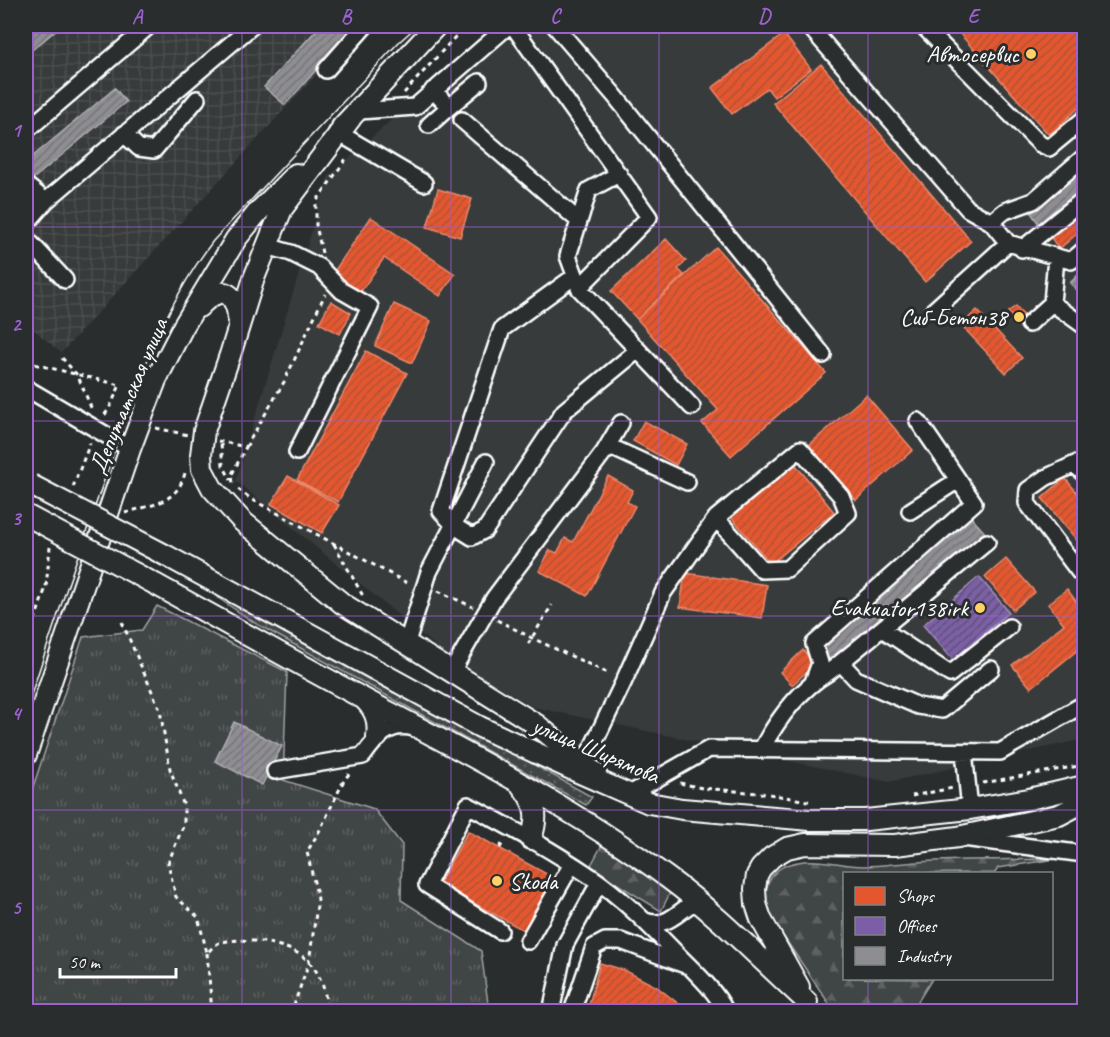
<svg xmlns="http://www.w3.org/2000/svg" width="1110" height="1037" font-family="Caveat,sans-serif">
<defs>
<pattern id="industrial-grid" width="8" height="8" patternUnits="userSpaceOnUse" patternTransform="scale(1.5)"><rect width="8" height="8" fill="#373a3b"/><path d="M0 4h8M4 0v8" fill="none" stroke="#4b4e4f"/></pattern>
<pattern id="grass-dots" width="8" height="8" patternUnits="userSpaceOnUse" patternTransform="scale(1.5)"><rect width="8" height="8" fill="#414445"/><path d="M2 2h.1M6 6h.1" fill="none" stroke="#5e6061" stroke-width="1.8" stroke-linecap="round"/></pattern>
<pattern id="forest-firs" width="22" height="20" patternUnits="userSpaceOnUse" patternTransform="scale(1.5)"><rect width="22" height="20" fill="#414445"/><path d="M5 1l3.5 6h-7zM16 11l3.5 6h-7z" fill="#5e6061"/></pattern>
<pattern id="park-tufts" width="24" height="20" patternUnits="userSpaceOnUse" patternTransform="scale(1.5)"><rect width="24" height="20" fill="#414445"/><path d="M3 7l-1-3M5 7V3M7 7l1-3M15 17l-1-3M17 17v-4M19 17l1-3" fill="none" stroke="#5e6061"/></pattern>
<pattern id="shops-hatch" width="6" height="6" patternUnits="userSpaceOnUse" patternTransform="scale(1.5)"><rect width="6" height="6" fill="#e4572e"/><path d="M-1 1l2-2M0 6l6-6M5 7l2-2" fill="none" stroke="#af5338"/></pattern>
<pattern id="offices-hatch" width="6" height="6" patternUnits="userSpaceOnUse" patternTransform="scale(1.5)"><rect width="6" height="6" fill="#7b5ea7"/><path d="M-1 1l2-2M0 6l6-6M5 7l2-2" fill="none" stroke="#5f5370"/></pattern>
<pattern id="industry-hatch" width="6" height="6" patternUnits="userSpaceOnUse" patternTransform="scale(1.5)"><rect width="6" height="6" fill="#8d8d92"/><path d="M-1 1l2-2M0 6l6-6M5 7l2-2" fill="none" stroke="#76767a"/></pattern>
</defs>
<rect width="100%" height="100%" fill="#2a2d2e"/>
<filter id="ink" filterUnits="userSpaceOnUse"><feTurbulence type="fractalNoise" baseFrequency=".0167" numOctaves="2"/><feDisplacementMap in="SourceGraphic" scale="12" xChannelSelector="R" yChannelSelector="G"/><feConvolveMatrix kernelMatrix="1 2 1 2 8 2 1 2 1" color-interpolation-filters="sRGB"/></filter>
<g filter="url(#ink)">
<path fill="#373a3b" d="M495,26H1084V739L889,782L533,707L450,658L236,481L328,177Z"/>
<path fill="url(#industrial-grid)" d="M26,26H361L61,353L26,323Z"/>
<path fill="url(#grass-dots)" stroke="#a0a2a2" stroke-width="1.5" d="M202,587L258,612L592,797L586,805L255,623Z"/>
<path fill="url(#forest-firs)" stroke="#a0a2a2" stroke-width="1.5" d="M603,843L670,893L661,911L590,867Z
M1056,859L998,868L995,873L844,874V978L932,979L912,1011H834L769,915C764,899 763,882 778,870C785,864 796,862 804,861C825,859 843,866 863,866C882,866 900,863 918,862C964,859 1010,860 1056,859Z"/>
<path fill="url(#park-tufts)" stroke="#a0a2a2" stroke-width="1.5" d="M157,606L287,672L283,780L374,809L402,845L401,900L481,951L489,1011L26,1012V808L83,637L142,630Z"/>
<path fill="url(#shops-hatch)" stroke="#ec896d" stroke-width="1.5" d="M953,26H1084V103L1049,135Z
M784,34L811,69L774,97L767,88L732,114L712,88Z
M821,64L971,241L925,282L773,103Z
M438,189L472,199L460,237L427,227Z
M1084,206V228L1059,249L1049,235Z
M371,217L455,274L440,296L384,258L359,294L331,276Z
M666,239L686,261L678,269L684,275L637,319L611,291Z
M716,247L826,373L731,456L702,423L718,410L637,319Z
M331,301L351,313L340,334L319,323Z
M394,304L431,321L412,363L375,346Z
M1016,306L1026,318L1018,325L1008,312Z
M977,310L1022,358L1006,373L961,325Z
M366,351L407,373L338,502L297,480Z
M866,395L913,450L856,500L809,445Z
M644,421L687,444L676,465L633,441Z
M795,464L834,512L771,564L731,517Z
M288,476L339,505L322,533L271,504Z
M608,476L633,490L627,502L635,506L587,596L539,571L550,550L557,553L565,538L573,542Z
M1065,478L1084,501V549L1042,498Z
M1006,559L1035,592L1013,610L985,577Z
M685,573L767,585L762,618L680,607Z
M1067,589L1084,612V645L1031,688L1012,665L1064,624L1048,604Z
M803,650L815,664L792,685L780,672Z
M468,831L554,878L525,931L439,884Z
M600,963L624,970L657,987L689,1012H587Z"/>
<path fill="url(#offices-hatch)" stroke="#a38ec1" stroke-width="1.5" d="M979,577L1009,612L953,660L923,625Z"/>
<path fill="url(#industry-hatch)" stroke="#afafb3" stroke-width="1.5" d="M26,26H61L26,55Z
M320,26H343L350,32L285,105L264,87Z
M115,88L126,102L33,179L26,170V162Z
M1084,170V191L1041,227L1031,213Z
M1082,271L1084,274V297L1070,283Z
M970,516L986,534L834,664L818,647Z
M234,722L282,746L262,785L215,761Z"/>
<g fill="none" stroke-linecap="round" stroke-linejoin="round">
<defs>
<path id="minor" d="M513,26L649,217L579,288L692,407
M555,26L615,96L823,355
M809,26L968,209L991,222L1008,243
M923,26L1040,144L1049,148L1084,119
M326,70L365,26
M433,90L449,107L479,82
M359,111L415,107L508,26
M462,120L579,221
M429,125L449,107
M26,131L149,26
M337,132L424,183
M124,134L139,148L154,150L197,99
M26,185L46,201L252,26
M991,222L1005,211L1033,201L1084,157
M26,224L46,201
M26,238L65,280
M267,246L291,253L319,267L342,291L370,307L297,452
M1022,249L1084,199
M1056,258L1052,303L1084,326
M575,276L502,329L441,511L456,527L472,537L485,530L564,411L638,350
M578,283L568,256L589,190L619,174
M934,310L1008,243L1071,261L1084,250
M1029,324L1052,303
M26,388L130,449
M604,452L621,423
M910,511L958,480
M1080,573L1027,503L1028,490L1045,478L1075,464L1084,474
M882,629L950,674L1009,627
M406,645L429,572L486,462
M841,663L856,679L918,706L942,710L991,669
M451,673L494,598L604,452L613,448L687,482
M813,682L820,663L814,644L974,503L918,421
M761,750C777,720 800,689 829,672L987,542
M964,752L970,809
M584,764L623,683L663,593L716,518L762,570L787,569L848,513L841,496L800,449L716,518
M275,771L363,756C376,738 389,721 414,728
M628,795L709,749L1000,752L1084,704
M963,838L1084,854
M643,920C665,930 676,913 693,903L703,906
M500,931L427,885L468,805C509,827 549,848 587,874C621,896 651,927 679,956C695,972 716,991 726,1012
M528,941L572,864
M551,1012L565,945L599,883
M572,1012L594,947L605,941H621L685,965"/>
<path id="major" d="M351,118L282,209L254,278L230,355L204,431L201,455L202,469L212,488L242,521L343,604L537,725L596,774
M342,127L436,26
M199,307C209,296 227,283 235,304C238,310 238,318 239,324
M167,556L480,727L571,769L649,803L682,809L810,820H866L970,809L1029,799L1084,786
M155,584C226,623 298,664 370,702C472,756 575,809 668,878C717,914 761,960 807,1002
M365,700C376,711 379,722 377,737
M26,755L130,449L156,380L183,327L236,239L258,212L296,174
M521,785C536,803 539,816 531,839
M799,987L761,919L756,904L755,889L757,875L761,868L772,857L787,848L805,844L895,845L958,837L1059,815L1084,802"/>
</defs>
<use href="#minor" stroke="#fff" stroke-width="20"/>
<use href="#major" stroke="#fff" stroke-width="24"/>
<path stroke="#fff" stroke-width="3" stroke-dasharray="4.5 4.5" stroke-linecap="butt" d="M404,93L465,26
M322,253L316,225V202L348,156
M62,358L78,376L92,410
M26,362L120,385L109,409L103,417
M156,428L188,435
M218,441L246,447L232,474L233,485
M221,444L223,465L231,480
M246,447L284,382L325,294
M73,487L90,443
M238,489L251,499L411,585
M125,513C152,504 177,504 185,473
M334,544L363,596
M438,591L473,607
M497,620L532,638L610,674
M122,622L160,710L170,769L184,806V824L168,863L176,897L198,917L207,953C211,949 216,943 222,942C246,937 289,943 307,960C322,974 326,993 327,1012
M528,644L552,605
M26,646L46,587L50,547
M680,783L702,788L769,794L813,802
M983,783L1084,765
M912,796L953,788
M500,848L504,840
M207,953L212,1012
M287,1012L294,1005L309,962L318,899L307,852L321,828L344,780L349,774"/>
<use href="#minor" stroke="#2a2d2e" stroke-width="15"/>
<use href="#major" stroke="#2a2d2e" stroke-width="20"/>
<path stroke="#fff" stroke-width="1.5" d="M26,710C52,631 79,552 107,472C135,391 160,311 213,241L399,42L417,26"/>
<defs>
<path id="major-bridge" d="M31,485L167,556
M26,515L155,584"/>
</defs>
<use href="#major-bridge" stroke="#fff" stroke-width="24" stroke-linecap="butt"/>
<use href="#major-bridge" stroke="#2a2d2e" stroke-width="20"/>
</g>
</g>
<path fill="none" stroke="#9c61cf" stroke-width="1.5" stroke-opacity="0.55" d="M242,26V1012M451,26V1012M659,26V1012M868,26V874M26,227H1084M26,421H1084M26,616H1084M26,810H1084M868,978V1012"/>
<g fill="#ffd166" stroke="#2a2d2e" stroke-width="2">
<circle cx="1031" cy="54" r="6"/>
<circle cx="1019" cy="317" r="6"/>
<circle cx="980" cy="608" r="6"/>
<circle cx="497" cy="881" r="6"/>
</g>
<g text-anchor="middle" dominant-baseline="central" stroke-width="6" stroke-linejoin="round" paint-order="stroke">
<g font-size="24" fill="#fff" stroke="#2a2d2e" text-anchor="end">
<text x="1019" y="54">Автосервис</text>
<text x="1007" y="317">Сиб-Бетон38</text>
<text x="968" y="608">Evakuator138irk</text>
<text x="509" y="881" text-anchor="start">Skoda</text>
</g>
<g font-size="24" fill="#fff" stroke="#2a2d2e">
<text transform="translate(128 396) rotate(-67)">Депутатская улица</text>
<text transform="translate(596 750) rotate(23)">улица Ширямова</text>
</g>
</g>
<rect width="1110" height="1037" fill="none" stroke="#2a2d2e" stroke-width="66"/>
<rect x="843" y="872" width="210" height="108" fill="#2a2d2e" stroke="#7f8182" stroke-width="1.5"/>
<rect x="855" y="887" width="30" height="18" fill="#e4572e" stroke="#7f8182" stroke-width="1.5"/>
<text x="897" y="902" font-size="18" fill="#ffffff">Shops</text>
<rect x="855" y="917" width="30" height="18" fill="#7b5ea7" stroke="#7f8182" stroke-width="1.5"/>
<text x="897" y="932" font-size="18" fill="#ffffff">Offices</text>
<rect x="855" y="947" width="30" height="18" fill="#8d8d92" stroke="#7f8182" stroke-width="1.5"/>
<text x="897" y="962" font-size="18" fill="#ffffff">Industry</text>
<path d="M60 968v9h116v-9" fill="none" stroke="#ffffff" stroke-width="3"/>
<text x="69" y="968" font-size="18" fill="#ffffff" stroke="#2a2d2e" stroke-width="4.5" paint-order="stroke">50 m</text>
<rect x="33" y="33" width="1044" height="971" fill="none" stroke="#9c61cf" stroke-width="2"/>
<g font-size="20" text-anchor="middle" font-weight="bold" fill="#9c61cf">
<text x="137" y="23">A</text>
<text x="346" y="23">B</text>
<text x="555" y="23">C</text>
<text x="764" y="23">D</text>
<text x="973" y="23">E</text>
<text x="16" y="137">1</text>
<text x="16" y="331">2</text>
<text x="16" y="525">3</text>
<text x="16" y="720">4</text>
<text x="16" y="914">5</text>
</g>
</svg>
